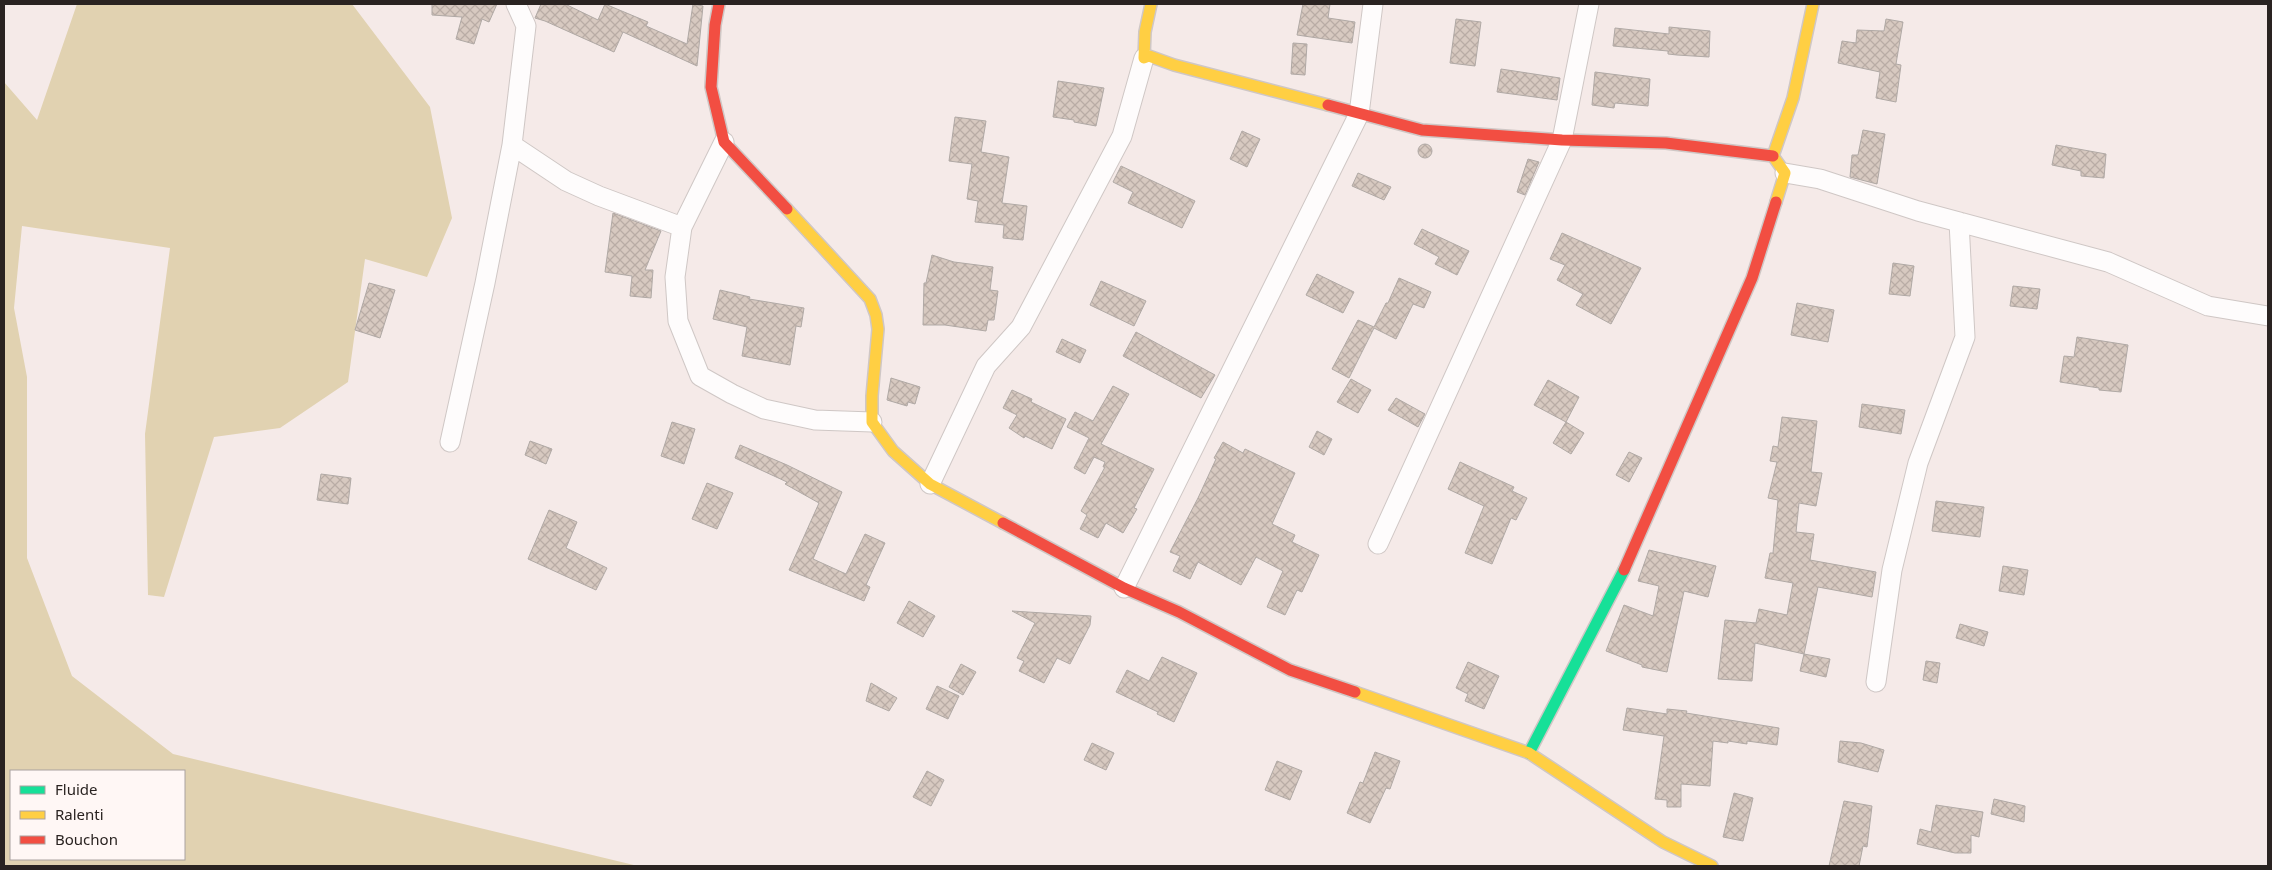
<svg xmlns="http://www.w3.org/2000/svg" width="2272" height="870" font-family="'Noto Sans',sans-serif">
<defs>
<pattern id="building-cross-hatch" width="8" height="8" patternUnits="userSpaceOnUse" patternTransform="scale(1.25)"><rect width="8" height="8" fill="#d7c9c0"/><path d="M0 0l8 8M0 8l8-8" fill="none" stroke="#b9aca5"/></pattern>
</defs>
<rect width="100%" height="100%" fill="#f5eae8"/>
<path fill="#e1d2b1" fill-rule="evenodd" d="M77,4H352L430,107L452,218L427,277L365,259L348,382L280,428L214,437L164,597L148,595L145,434L170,248L22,226L14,308L27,377V558L72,676L173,754L638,866H4V82L37,120ZM11,771H184V859H11Z"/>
<path fill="url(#building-cross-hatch)" stroke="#b0a9a5" d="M432,4H497L489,22L482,19L474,44L456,39L462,17L432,15Z
M541,4H565L598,20L605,4L648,22L646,26L687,44L693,4L703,6L697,66L623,32L614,52L545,21L535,18Z
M1303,4H1330L1328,18L1355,22L1352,43L1297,35Z
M1456,19L1481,22L1475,66L1450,63Z
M1886,19L1903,22L1896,64L1901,65L1896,102L1876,98L1880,72L1838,63L1842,41L1856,43L1857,30L1884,31Z
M1669,27L1710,31L1709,57L1677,55L1668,54V51L1613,46L1615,28L1669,34Z
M1293,43L1307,44L1305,75L1291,74Z
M1501,69L1560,78L1557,100L1497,92Z
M1595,72L1650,79L1648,106L1615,103L1614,108L1592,105Z
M1058,81L1104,88L1096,126L1074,122V120L1053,117Z
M955,117L986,121L981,152L1009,157L1002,203L1027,206L1023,240L1003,238L1004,225L975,222L978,201L967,199L972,164L949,161Z
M1863,130L1885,134L1877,184L1850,177L1852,155H1858Z
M1242,131L1260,139L1247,167L1230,159Z
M1418 151a7 7 0 1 1 14 0a7 7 0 1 1-14 0Z
M2056,145L2106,154L2104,178L2081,176V171L2052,165Z
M1528,159L1539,162L1525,195L1517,192Z
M1121,166L1195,201L1182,228L1128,203L1133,192L1113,182Z
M1358,173L1391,187L1384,200L1352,186Z
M613,213L661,231L645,270H653L651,298L630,296L632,276L605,272Z
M1422,229L1469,251L1457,275L1435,264L1439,257L1414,244Z
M1562,233L1641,268L1611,324L1576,305L1583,294L1557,280L1565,265L1550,259Z
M932,255L954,262L993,267L990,290L998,291L994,320H988L986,331L945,325H923L924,283H926Z
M1893,263L1914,266L1910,296L1889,294Z
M1317,274L1354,292L1343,313L1306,295Z
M1399,278L1431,292L1424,308L1413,304L1396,339L1374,328L1349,378L1332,369L1358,320L1374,327L1386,303H1388Z
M1101,281L1146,301L1134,326L1090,305Z
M369,283L395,290L380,338L355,330Z
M2013,286L2040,289L2037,309L2010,306Z
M720,290L750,297L749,299L804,308L801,327L796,326L790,365L742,356L747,327L713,319Z
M1797,303L1834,310L1828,342L1791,335Z
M1136,332L1215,375L1201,398L1123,356Z
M2077,337L2128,345L2121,392L2099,390V388L2060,382L2064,356L2074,357Z
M1062,339L1086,350L1080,363L1056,352Z
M891,378L920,387L915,404L908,402L907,406L887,400Z
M1351,379L1371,390L1358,413L1337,402Z
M1548,380L1579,397L1566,422L1534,405Z
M1113,386L1129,394L1101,444L1154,469L1134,508L1137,509L1123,533L1106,523L1098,538L1080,529L1087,515L1081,511L1105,467H1103L1105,462L1094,457L1085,474L1074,468L1089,438L1067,427L1075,412L1093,421Z
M1012,390L1032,399L1031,402L1066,419L1052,449L1025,436L1024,438L1009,428L1017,415L1003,408Z
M1396,398L1425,414L1418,427L1388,410Z
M1862,404L1905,410L1901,434L1859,427Z
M1782,417L1817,421L1811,472L1822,473L1816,506L1799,503L1796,532L1814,534L1810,560L1876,572L1872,597L1818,587L1804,654L1830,659L1826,677L1800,671L1804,654L1755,643L1752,681L1718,679L1725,620L1756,623L1759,609L1787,615L1793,583L1765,578L1770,553H1773L1778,500L1768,498L1777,462L1770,461L1773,446L1778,447Z
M672,422L695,429L684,464L661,456Z
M1566,422L1584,433L1571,454L1553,443Z
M1317,431L1332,439L1324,455L1309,447Z
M530,441L552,449L546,464L525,455Z
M1223,442L1243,453L1245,449L1295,473L1272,524L1295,535L1292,542L1319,555L1302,592L1297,590L1285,615L1267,607L1283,571L1256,557L1241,585L1198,562L1190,579L1173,571L1180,556L1170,552L1198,498L1216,459L1214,458Z
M740,445L787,465L842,492L813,559L846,574L865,534L885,543L866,585L870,587L864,601L789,570L819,503L785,484L787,482L735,458Z
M1629,452L1642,458L1629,482L1616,475Z
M1460,462L1514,487L1512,491L1527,498L1516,520L1511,518L1492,564L1465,553L1484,506L1448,489Z
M321,474L351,478L348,504L317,500Z
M707,483L733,493L717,529L692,519Z
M1936,501L1984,507L1980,537L1932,531Z
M549,510L577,522L566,548L607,568L596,590L528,559Z
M1649,550L1716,566L1708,597L1684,591L1667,672L1642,667V665L1606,651L1624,605L1653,616L1659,586L1638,581Z
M2003,566L2028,570L2024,595L1999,591Z
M909,601L935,616L923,637L897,623Z
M1012,611L1091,616L1090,625L1070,664L1057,658L1044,683L1019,671L1024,661L1017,658L1035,623Z
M1960,624L1988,632L1984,646L1956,638Z
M1162,657L1197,673L1174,722L1157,714L1158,712L1116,692L1127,670L1149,681Z
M1926,661L1940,663L1937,683L1923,680Z
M1468,662L1499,676L1484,709L1465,701L1468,694L1456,688Z
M961,664L976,672L963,695L949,687Z
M871,683L897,698L889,711L866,701Z
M937,686L959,696L948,719L926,709Z
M1627,708L1667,714V709L1687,711L1686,713L1779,728L1777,745L1747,741V744L1728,741V743L1713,741L1710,786L1681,784V807H1667V800L1655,799L1664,736L1623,730Z
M1840,741L1861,743L1884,750L1878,772L1838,762Z
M1092,743L1114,753L1106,770L1084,760Z
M1375,752L1400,761L1390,789L1386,788L1370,823L1347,813L1360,782L1363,783Z
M1277,761L1302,771L1290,800L1265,790Z
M927,771L944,780L931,806L913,797Z
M1734,793L1753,798L1743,841L1723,837Z
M1994,799L2025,806L2024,822L1991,814Z
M1844,801L1872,806L1867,847L1863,846L1859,866H1829Z
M1936,805L1983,812L1979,837L1971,835V853H1955L1917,844L1920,829L1931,832Z"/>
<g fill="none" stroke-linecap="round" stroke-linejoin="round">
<defs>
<path id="street" d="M516,4L526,26L512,145L566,181L599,196L682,227L724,142
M1785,173L1820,179L1918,211L2108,262L2208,306L2268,316
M682,227L675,277L678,321L700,376L732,394L764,409L815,420L872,422
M450,442L485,283L512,145
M930,484L986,366L1021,327L1122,136L1144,58
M1378,544L1562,140L1589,4
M1124,588L1359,114L1373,4
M1876,682L1892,570L1918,463L1965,337L1959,222"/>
<path id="fast" d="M1529,753L1624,570"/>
<path id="slow" d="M1151,4L1145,32L1144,58L1149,56L1174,65L1328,105
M1776,202L1785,173L1773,156L1793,98L1813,4
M787,209L870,299L876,315L878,329L872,396V422L893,451L930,484L1003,523
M1355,692L1529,753L1663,842L1712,866"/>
<path id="jam" d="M719,4L715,25L711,87L724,142L787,209
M1328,105L1422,130L1562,140L1666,143L1773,156
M1003,523L1124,588L1179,612L1290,670L1355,692
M1624,570L1752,278L1776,202"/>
</defs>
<use href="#street" stroke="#cfc7c5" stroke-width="21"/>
<use href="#fast" stroke="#cfc7c5" stroke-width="14"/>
<use href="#slow" stroke="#cfc7c5" stroke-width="14"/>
<use href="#jam" stroke="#cfc7c5" stroke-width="14"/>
<use href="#street" stroke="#fefcfc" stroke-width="19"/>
<use href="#fast" stroke="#16e098" stroke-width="11"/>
<use href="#slow" stroke="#ffcf43" stroke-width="11"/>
<use href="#jam" stroke="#f24e42" stroke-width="11"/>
</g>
<rect width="2272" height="870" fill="none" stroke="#2a2321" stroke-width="10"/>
<rect x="10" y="770" width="175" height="90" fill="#fff7f5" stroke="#aaa2a0"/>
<rect x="20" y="786" width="25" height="8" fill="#16e098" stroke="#aaa2a0"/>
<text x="55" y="795" font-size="15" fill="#2a2321">Fluide</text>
<rect x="20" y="811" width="25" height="8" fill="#ffcf43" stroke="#aaa2a0"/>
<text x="55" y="820" font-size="15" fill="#2a2321">Ralenti</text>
<rect x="20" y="836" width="25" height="8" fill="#f24e42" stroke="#aaa2a0"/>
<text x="55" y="845" font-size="15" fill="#2a2321">Bouchon</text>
</svg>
